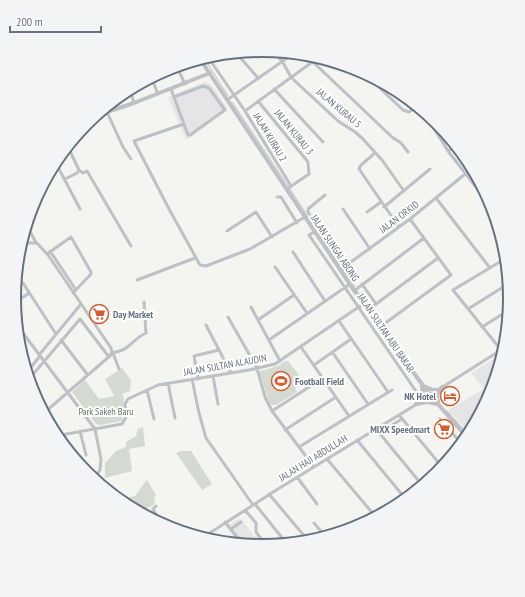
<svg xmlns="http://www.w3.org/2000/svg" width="525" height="597" font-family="'PT Sans Narrow',sans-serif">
<rect width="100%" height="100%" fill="#f4f4f0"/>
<path fill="#e4e5e4" d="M205,82L211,84L228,109L191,137L186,140L168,97Z
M500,355L492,394L467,431L448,410L484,389L471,373Z
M240,518L263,547L238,542L226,527Z"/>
<path fill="#d4dad2" d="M285,361H288L299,375L296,377L301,385L295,388L297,392L276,405H272L269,402L260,373L261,371L278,366Z
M122,368L131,380L130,391L122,394L124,398L122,421L100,425L96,424L72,392L85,380L99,399L114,396L105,379Z
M143,427L145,446L129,449L132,471L105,478V463L116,451L126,447V442L136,436L138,429Z
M181,451H191L212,484L202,490L176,453Z
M147,480L156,495L154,497L155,504L143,510V512L123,499L135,496Z"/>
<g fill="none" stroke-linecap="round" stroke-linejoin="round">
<path stroke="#b6c0c4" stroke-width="1" d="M206,61L228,96
M232,102L288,186
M290,189L340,266
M343,270L355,287
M357,291L368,306
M371,310L381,324
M384,328L399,349
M447,411L466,432"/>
<path stroke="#bdc0c4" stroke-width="3" d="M272,52L282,61L291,77L296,82L338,121L355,132L362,138L382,160L404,191
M238,55L258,78
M210,60L245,111L291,186
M313,62L392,137L401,143L408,152
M177,67L185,84
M365,74L403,110L409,112L415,108
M152,79L158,94
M171,89L188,135H190L225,110L209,88L203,86L174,97
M274,89L323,142
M131,93L134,103
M227,100L290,56
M258,101L308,162L309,174L287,189
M245,111L315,60
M107,112L123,147L131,159
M425,114L448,151L493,209
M184,124L134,141L169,209L200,265L206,266L250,249L305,217
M448,151L454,147
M375,153L361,165L359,169L399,227
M58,167L80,209
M79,170L83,173L87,171L131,246
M65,179L77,173L79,170L69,149
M325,195L308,209V212L345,267
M277,197H281L297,223
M436,198L490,268
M384,207L430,169
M343,209L370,249
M367,212L381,202
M28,227L35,241L48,255L111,348L112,352L111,355L45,412
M227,231L256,212L272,237
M314,232L309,235L422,400
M25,243H37
M50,251L76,290
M293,252L325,301
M47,254L71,237L91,272V274L73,293
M275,267L307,313
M340,270L410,219L470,170
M137,280L195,258
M362,284L376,304
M16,286L23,283L56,334
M354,291L424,238
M15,303L29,293
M251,307L280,361
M372,307L384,324
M468,309L508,284
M368,310L438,258
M228,317L257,368L265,397L272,411L314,467
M258,320L294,295
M339,321L388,392
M206,325L231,373
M380,327L451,275L410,219
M482,327L509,310
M20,329L95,429L101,459L100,470L98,473L90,475
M61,340L87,374
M269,340L350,284
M301,347L349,416
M501,350L453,290L503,260
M111,353C130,351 131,340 146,333L144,302
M113,353L119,369
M333,353L368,404
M39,355L81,304
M314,365L351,339
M28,371L40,356
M213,376L218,404
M30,378L80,319L109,357
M192,379L199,413L206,438L253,505
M198,379L194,356L219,350
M168,383L175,418
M147,390L154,419
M422,400L501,350
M272,411L323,378
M399,415L443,468
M440,419L460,442
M376,429L422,485
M285,430L336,397
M80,431L86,455
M379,433L402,419
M61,435L122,424L126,417L125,404L128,399L158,385L249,370L275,364L363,304
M357,440L404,497
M299,447L392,390
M327,459L375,516
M297,477L317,504
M269,494L306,538
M255,504L283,539
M156,506L153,509L162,525
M245,510L256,523V532L265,544
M225,522L242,543
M314,523L324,535
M231,529L241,522
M205,536L278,489L417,404"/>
<path stroke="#bdc0c4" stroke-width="4" d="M202,62L363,304L430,395L465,435
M98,115L134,103L210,73
M422,386L423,400
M426,387L433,390H438
M438,403L437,395L442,387
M416,404L427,402L437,404"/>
</g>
<defs>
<symbol id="supermarket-ring" viewBox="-11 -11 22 22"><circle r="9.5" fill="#fff" stroke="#d45c30" stroke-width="1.5"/><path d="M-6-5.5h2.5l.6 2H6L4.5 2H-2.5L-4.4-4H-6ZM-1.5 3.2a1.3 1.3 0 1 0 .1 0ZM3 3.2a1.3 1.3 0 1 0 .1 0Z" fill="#d45c30"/></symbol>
<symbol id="stadium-ring" viewBox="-11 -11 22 22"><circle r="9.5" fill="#fff" stroke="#d45c30" stroke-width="1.5"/><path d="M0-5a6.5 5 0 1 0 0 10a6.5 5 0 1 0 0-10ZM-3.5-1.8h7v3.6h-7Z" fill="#d45c30"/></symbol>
<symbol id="hotel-ring" viewBox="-11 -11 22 22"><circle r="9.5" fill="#fff" stroke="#d45c30" stroke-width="1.5"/><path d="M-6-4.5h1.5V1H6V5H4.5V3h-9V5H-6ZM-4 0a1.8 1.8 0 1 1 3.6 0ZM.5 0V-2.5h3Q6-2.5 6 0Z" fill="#d45c30"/></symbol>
</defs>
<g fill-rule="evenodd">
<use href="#supermarket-ring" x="88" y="303" width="22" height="22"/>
<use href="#stadium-ring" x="270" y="370" width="22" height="22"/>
<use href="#hotel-ring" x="439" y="385" width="22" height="22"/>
<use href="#supermarket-ring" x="433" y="418" width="22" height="22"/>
</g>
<g text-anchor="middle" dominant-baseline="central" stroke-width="4" stroke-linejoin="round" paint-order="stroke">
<g font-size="10" fill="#65727f" stroke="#fff">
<text transform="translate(339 108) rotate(40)">JALAN KURAU 5</text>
<text transform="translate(294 132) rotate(51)">JALAN KURAU 3</text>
<text transform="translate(270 137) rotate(59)">JALAN KURAU 2</text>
<text transform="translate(399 217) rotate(-37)">JALAN ORKID</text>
<text transform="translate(335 248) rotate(56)">JALAN SUNGAI ABONG</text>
<text transform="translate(386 333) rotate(56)">JALAN SULTAN ABU BAKAR</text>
<text transform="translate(225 365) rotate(-10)">JALAN SULTAN ALAUDIN</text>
<text transform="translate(313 458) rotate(-32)">JALAN HAJI ABDULLAH</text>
</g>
<g font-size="10" font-weight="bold" fill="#65727f" stroke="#fff" text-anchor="start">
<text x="113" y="314">Day Market</text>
<text x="295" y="381">Football Field</text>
<text x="436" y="396" text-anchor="end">NK Hotel</text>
<text x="430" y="429" text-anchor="end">MIXX Speedmart</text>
</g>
<g font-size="10" fill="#667663" stroke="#fff">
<text x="106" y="411">Park Sakeh Baru</text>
</g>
</g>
<path d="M0 0H525V597H0ZM21 298a241 241 0 1 1 482 0a241 241 0 1 1-482 0Z" fill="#f3f4f5" fill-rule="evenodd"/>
<path fill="none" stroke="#65727f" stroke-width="2" d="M21 298a241 241 0 1 1 482 0a241 241 0 1 1-482 0Z"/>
<path d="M10 26v6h91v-6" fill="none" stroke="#65727f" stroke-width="2"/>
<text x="16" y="26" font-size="12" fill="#65727f" stroke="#ffffff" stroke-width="3" paint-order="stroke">200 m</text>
</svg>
